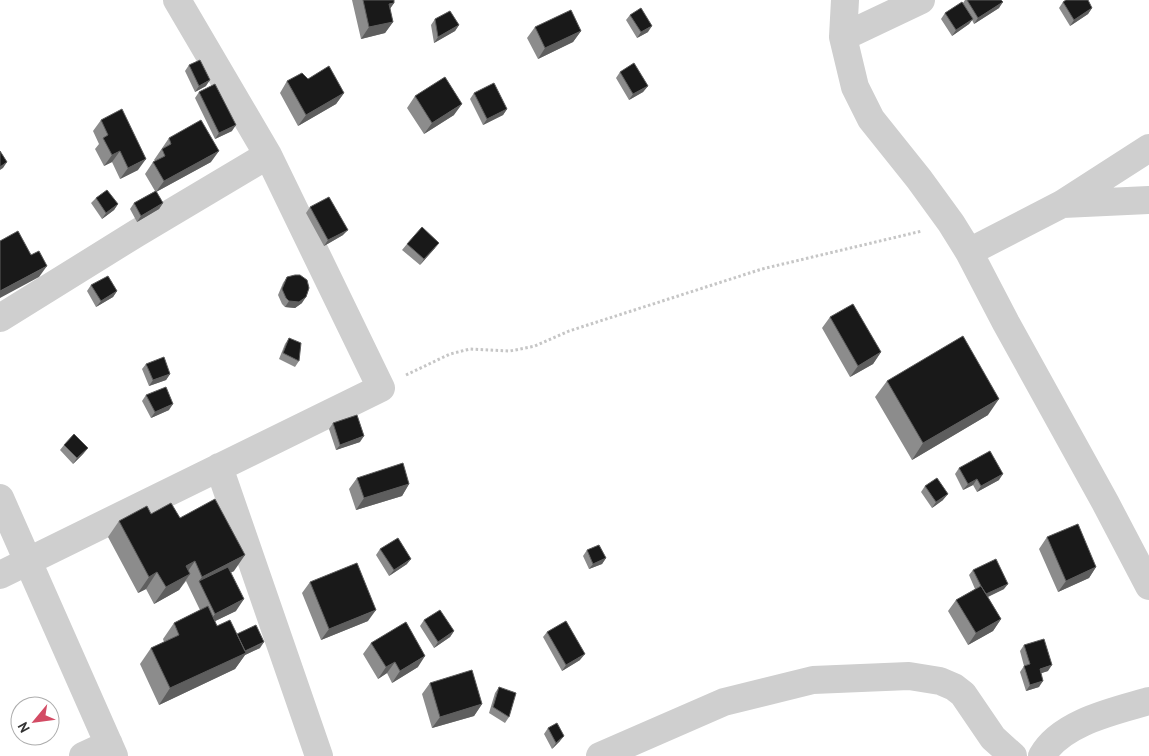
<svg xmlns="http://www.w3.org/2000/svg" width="1149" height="756" font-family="'PT Sans',sans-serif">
<rect width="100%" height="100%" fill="#fff"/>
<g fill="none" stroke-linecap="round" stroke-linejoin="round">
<path stroke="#c6c6c6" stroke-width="3" stroke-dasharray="2.5 2.5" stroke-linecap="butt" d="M406,375L450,354L470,349L510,351L535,346L569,331L762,269L922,231"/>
<path stroke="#cfcfcf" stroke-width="28" d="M845,0L843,37L855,87L871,119L919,179L951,223L969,252L1006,323L1105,502L1149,586
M843,37L921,0
M1063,204L1149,200
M969,252L1062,204L1149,148
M0,318L137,233L268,155
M219,467L319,756
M0,498L114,756
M0,575L381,388L268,155L177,0
M83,756L109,744
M600,756L724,702L813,680L909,676L940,681L954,687L963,694L993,738L1013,756
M1042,756C1061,722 1115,711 1149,701"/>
</g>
<path fill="#8c8c8c" d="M352,0H394V3L390,9L393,22L385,33L361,39Z
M965,0H1001L999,8L974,24L972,20L969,24L952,36L941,19L945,13L963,3Z
M1063,2L1092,8L1088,14L1070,26L1059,8Z
M630,15L648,32L637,38L626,20Z
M435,19L459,25L455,31L434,43L431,25Z
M535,27L581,31L573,42L538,59L527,38Z
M189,65L206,86L195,92L185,71Z
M620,72L648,86L643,92L629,100L616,78Z
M308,79L344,93L336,104L298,126L280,93L287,81Z
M199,92L232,131L215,139L195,98Z
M474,93L507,109L503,115L483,125L470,99Z
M415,96L454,115L424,134L407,108Z
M101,120L138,170L120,179L112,162L104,166L95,149L99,144L93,131Z
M169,138L211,162L156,192L163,203L159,209L137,222L130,209L134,203L155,191L145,174L153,162L155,161L154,160Z
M96,198L118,204L114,210L102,219L91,203Z
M310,207L343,235L324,246L306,213Z
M407,244L435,248L420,265L402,250Z
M287,277L302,303L295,308L285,307L282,304L278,295L283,283Z
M91,285L117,291L113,297L96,307L87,291Z
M830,317L881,352L873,364L850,377L822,328Z
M289,338L299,361L295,367L279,359L285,344Z
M146,364L170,374L166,380L149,386L142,369Z
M887,381L988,415L912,460L875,397Z
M146,395L169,410L151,418L142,401Z
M333,423L360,442L336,450L329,429Z
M64,445L88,448L83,454L73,464L60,450Z
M959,468L999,480L977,492L973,485L963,490L955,474Z
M357,478L409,484L402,496L356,510L349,489Z
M925,486L943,500L932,508L921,492Z
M151,514L180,518L234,571L230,573L236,611L215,621L217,626L237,634L260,648L245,655L235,669L159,705L140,664L151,648L164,642L163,639L174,623L200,610L186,581L179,590L154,604L146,589L138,593L108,537L119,521Z
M1047,537L1096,567L1089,578L1058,592L1039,549Z
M380,549L407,564L389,576L376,555Z
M587,550L606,558L602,564L589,569L583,556Z
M973,570L1004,589L988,597L1001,619L993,631L968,645L948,611L956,600L975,589L969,575Z
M310,582L368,621L321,640L302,593Z
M424,620L454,631L450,637L434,648L420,626Z
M547,632L580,660L562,671L543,637Z
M371,643L418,667L392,683L387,673L378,679L363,654Z
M1024,645L1048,671L1041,673L1039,687L1026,691L1020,672L1024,666L1020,651Z
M430,683L482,704L474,716L432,728L422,694Z
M499,687L509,717L505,723L489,713L495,693Z
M548,728L560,741L552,749L544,734Z"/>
<path fill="#5e5e5e" d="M1003,2L999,8L974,24L978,18Z
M394,3L386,14L389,4Z
M1092,8L1088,14L1070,26L1074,20Z
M973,19L969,24L952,36L956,30Z
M393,22L385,33L361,39L369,27Z
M459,25L455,31L434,43L438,37Z
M652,26L648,32L637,38L641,32Z
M581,31L573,42L538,59L545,48Z
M210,80L206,86L195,92L199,86Z
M648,86L643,92L629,100L633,94Z
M344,93L336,104L298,126L306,115Z
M462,104L454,115L424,134L432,123Z
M507,109L503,115L483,125L487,119Z
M236,125L232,131L215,139L219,133Z
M120,151L112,162L104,166L112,155Z
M219,151L211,162L156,192L164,181Z
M146,159L138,170L120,179L128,168Z
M7,162L3,168L0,170V167Z
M163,203L159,209L137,222L141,216Z
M118,204L114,210L102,219L106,213Z
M348,230L343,235L324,246L328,240Z
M439,243L435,248L420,265L424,259Z
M47,266L39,277L0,298V291Z
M117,291L113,297L96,307L101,301Z
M306,297L302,303L295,308L285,307L289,301Z
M881,352L873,364L850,377L858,366Z
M170,374L166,380L149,386L153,380Z
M999,399L988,415L912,460L923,443Z
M173,404L169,410L151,418L155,412Z
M364,436L360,442L336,450L340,445Z
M88,448L83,454L73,464L77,458Z
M1003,474L999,480L977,492L981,486Z
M977,479L973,485L963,490L968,484Z
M409,484L402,496L356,510L364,498Z
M948,494L943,500L932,508L936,502Z
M245,555L234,571L202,587L199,581L202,577Z
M606,558L602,564L589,569L593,564Z
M411,559L407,564L389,576L394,570Z
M195,561L184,577L186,566Z
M1096,567L1089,578L1058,592L1066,581Z
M157,572L146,589L138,593L149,577Z
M190,574L179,590L154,604L166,587Z
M1008,584L1004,589L981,600L985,594Z
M244,599L236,611L207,625L215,614Z
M376,610L368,621L321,640L329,629Z
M1001,619L993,631L968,645L976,633Z
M454,631L450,637L434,648L438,642Z
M264,642L260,648L245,655L235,669L159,705L170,688Z
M585,654L580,660L562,671L566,665Z
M425,656L418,667L392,683L400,671Z
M395,662L387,673L378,679L386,667Z
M1052,665L1048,671L1036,675L1040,669Z
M1043,681L1039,687L1026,691L1030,685Z
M482,704L474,716L432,728L440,717Z
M564,736L560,741L552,749L556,743Z"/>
<path fill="#191919" stroke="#5e5e5e" d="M363,0H394V3L389,4L393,22L369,27Z
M967,0H1001L1003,2L978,18Z
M1066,0H1088L1092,8L1074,20L1063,2Z
M962,2L973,19L956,30L945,13Z
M641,8L652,26L641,32L630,15Z
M571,10L581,31L545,48L535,27Z
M450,11L459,25L438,37L435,19Z
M200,60L210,80L199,86L189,65Z
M634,63L648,86L633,94L620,72Z
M329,66L344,93L306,115L287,81L302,73L308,79Z
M445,77L462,104L432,123L415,96Z
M494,83L507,109L487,119L474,93Z
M215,84L236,125L219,133L199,92Z
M122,109L146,159L128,168L120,151L112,155L103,138L108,135L101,120Z
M201,120L219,151L164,181L153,162L165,156L162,149L171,144L169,138Z
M0,151L7,162L0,167Z
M107,190L118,204L106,213L96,198Z
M156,191L163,203L141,216L134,203Z
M329,197L348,230L328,240L310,207Z
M422,227L439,243L424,259L407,244Z
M18,231L31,255L39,251L47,266L0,291V241Z
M295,275H300L307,280L309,288L306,297L299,302L289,301L286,298L282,289L287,277Z
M108,276L117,291L101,301L91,285Z
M853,304L881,352L858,366L830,317Z
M963,336L999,399L923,443L887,381Z
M289,338L301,343L299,361L283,353Z
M164,357L170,374L153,380L146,364Z
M166,387L173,404L155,412L146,395Z
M357,415L364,436L340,445L333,423Z
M74,434L88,448L77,458L64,445Z
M990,451L1003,474L981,486L977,479L968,484L959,468Z
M403,463L409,484L364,498L357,478Z
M937,478L948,494L936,502L925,486Z
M215,499L245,555L202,577L195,561L186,566L190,574L166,587L157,572L149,577L119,521L147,506L151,514L171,503L180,518Z
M1078,524L1096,567L1066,581L1047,537Z
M398,538L411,559L394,570L380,549Z
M599,545L606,558L593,564L587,550Z
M996,559L1008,584L986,594L981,586L973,570Z
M357,563L376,610L329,629L310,582Z
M228,567L244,599L215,614L199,581Z
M981,586L1001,619L976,633L956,600Z
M208,606L217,626L230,620L246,653L170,688L151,648L179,635L174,623Z
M440,610L454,631L438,642L424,620Z
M566,621L585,654L566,665L547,632Z
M406,622L425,656L400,671L395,662L386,667L371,643Z
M256,625L264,642L245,651L237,634Z
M1044,639L1052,665L1040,669L1043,681L1030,685L1024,666L1030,664L1024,645Z
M472,670L482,704L440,717L430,683Z
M499,687L516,693L509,717L493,707Z
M557,723L564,736L556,743L548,728Z"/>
<g transform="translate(35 721) rotate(241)"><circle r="24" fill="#ffffff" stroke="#adadad"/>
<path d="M0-4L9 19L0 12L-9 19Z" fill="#d34b64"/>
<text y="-8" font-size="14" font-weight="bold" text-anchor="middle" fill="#323232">N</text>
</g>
</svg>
